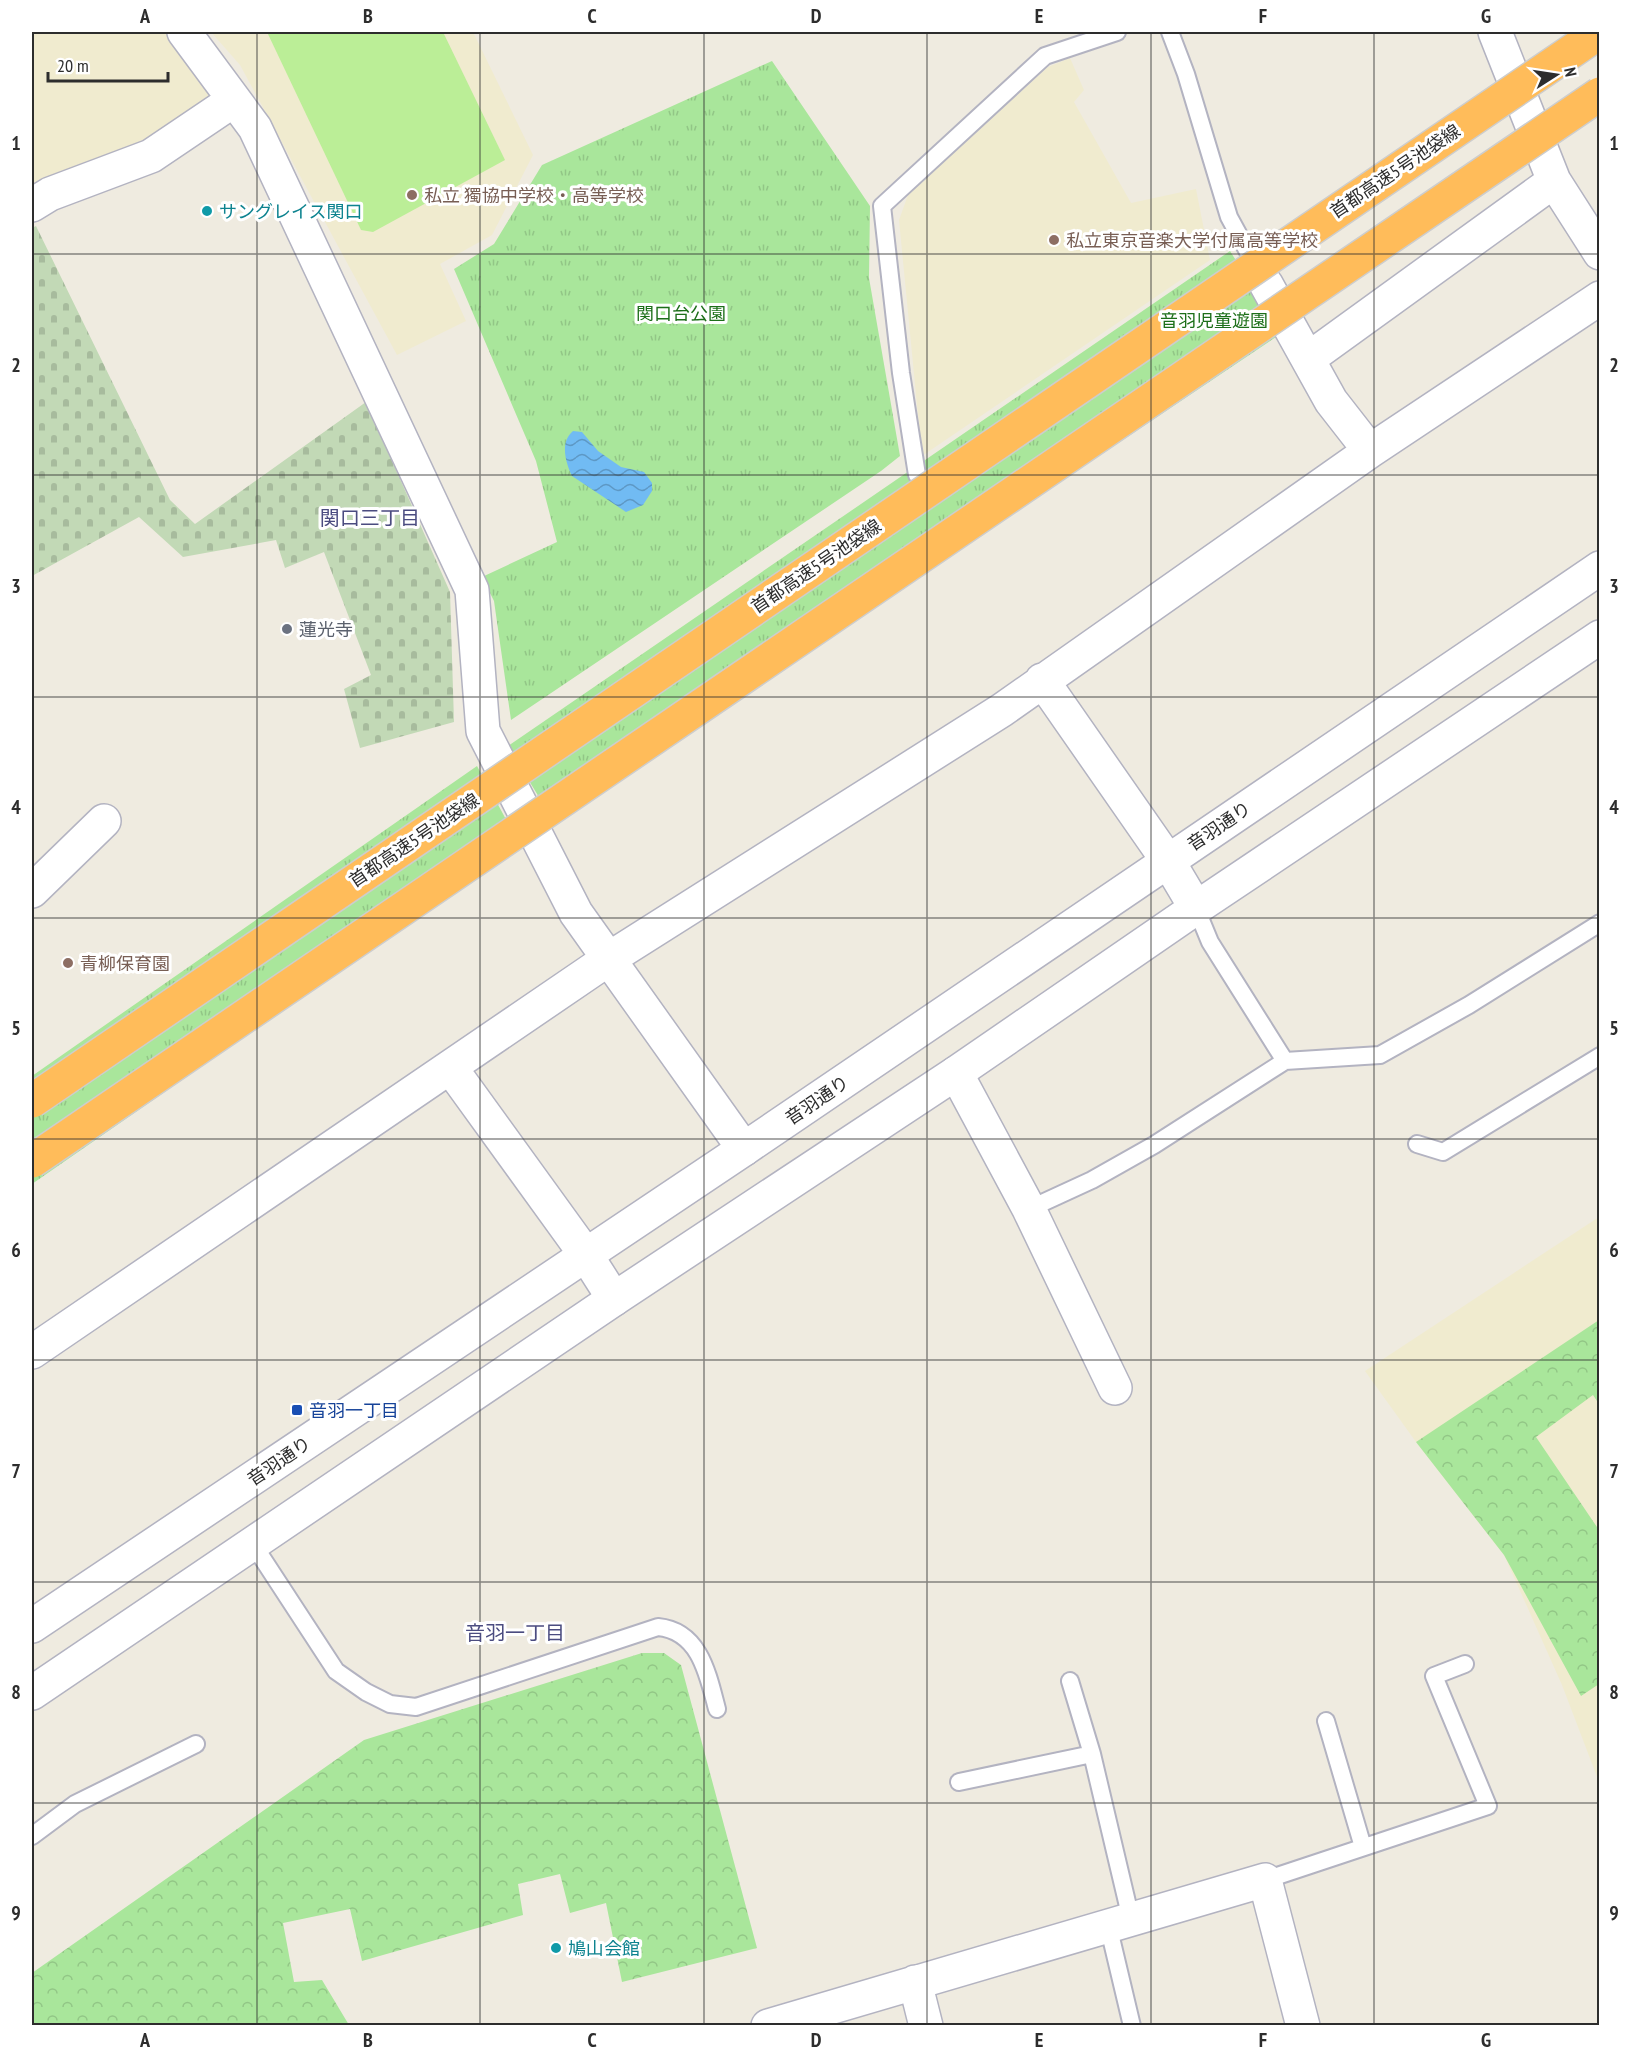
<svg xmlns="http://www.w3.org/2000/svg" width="1631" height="2057" font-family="'PT Sans Narrow','Noto Sans JP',sans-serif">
<defs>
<pattern id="forest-crowns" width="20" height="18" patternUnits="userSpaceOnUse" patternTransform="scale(1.5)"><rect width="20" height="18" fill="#a9e69b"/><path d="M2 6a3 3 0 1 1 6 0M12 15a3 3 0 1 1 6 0" fill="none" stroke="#92c686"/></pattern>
<pattern id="cemetery-stones" width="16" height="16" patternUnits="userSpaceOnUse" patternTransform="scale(1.5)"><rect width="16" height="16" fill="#c2d9b6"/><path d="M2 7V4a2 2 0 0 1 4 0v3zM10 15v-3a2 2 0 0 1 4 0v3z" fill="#a7bb9d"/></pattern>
<pattern id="park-tufts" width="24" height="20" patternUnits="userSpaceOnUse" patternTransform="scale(1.5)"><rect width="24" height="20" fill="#a9e69b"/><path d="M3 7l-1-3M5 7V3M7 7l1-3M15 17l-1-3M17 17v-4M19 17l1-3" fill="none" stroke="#92c686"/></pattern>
<pattern id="water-waves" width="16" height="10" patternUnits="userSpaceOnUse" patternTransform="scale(1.5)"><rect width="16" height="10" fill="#71bbf3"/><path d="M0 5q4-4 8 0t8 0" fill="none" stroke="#5d98c5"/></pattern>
</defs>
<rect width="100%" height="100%" fill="#efebe0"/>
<path fill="#f0ebcf" d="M32,32H170L216,100L124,151L32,191Z
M211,32H473L533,155L492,235L440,264L466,321L397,355L240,65Z
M1070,58L1084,90L1074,102L1131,203L1196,189L1210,260L922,456L899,220L908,195L1048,67Z
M1599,1217V1782L1562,1685L1504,1555L1416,1442L1365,1371Z"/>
<path fill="url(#forest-crowns)" d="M1599,1320V1404L1593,1395L1536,1437L1599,1530V1684L1581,1696L1504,1555L1416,1442Z
M642,1653H664L681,1665L757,1948L622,1982L606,1903L570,1913L560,1874L518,1884L523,1915L362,1961L350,1909L283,1923L294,1982L322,1980L349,2025L32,2023V1973L364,1740Z"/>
<path fill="url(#cemetery-stones)" d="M36,226L170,500L195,524L366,402L450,592L454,722L360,748L344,689L371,675L324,552L285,568L276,540L183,557L139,517L32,576V228Z"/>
<path fill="url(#park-tufts)" d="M772,61L870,206L869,278L900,456L881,471L511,720L494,601L482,577L557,542L536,461L454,269L494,244L542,165Z
M1230,251L1282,333L554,822L508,746Z
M477,766L520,845L32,1184V1076Z"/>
<path fill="#bbee97" d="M267,32H443L505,160L373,232L361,230Z"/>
<path fill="url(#water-waves)" d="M573,431L582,432L598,451L621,467L644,472L652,483V491L643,505L626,512L572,476C565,461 560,442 573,431Z"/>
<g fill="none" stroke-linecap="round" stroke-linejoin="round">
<defs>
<path id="lane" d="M1170,32L1186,74L1229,217L1259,272
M917,475L901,373L882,206L1045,56L1117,32
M1196,908L1210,942L1285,1061
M1417,1144L1443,1152L1600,1056
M1029,1209L1092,1180L1154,1145L1285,1061L1380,1055L1469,1005L1600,923
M253,1544L336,1671L366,1692L390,1704L416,1707L658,1627C700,1631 708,1675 717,1709
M1070,1681L1092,1754L1131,1919
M1326,1721L1363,1847
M959,1782L1092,1754
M32,1836L75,1804L196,1744
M1265,1880L1488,1806L1434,1676L1465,1664
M1108,1925L1132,2026"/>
<path id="street" d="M184,32L255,128L472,590L483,731L576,913L744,1149
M1495,32L1554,181L1600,253
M32,205L50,194L151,156L234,100
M1266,284L1331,401L1370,451
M1308,359L1554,181
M1042,680L1168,861L1196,908
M32,891L104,821
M450,1067L586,1255L614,1299
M956,1073L1029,1209L1115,1388
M32,1352L607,960L1002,710L1370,451L1600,298
M915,1982L926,2026
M768,2026L1265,1880L1303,2026"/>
<path id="secondary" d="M32,1626L744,1149L1600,568
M32,1693L614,1299L956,1073L1196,908L1600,637"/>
</defs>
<use href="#lane" stroke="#b3b3c1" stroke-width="20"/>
<use href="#street" stroke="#b3b3c1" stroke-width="36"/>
<use href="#secondary" stroke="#b3b3c1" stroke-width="36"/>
<use href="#lane" stroke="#fff" stroke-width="16"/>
<use href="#street" stroke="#fff" stroke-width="33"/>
<use href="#secondary" stroke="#fff" stroke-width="33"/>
<defs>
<path id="highway-bridge" d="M32,1101L1600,32
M32,1161L1600,94"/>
</defs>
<use href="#highway-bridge" stroke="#cdcdcd" stroke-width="36" stroke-linecap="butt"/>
<use href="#highway-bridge" stroke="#ffbc5a" stroke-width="33"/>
</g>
<path fill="none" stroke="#2d2d2d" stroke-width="1.5" stroke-opacity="0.55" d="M257,32V2026M480,32V2026M704,32V2026M927,32V2026M1151,32V2026M1374,32V2026M32,254H1600M32,475H1600M32,697H1600M32,918H1600M32,1139H1600M32,1360H1600M32,1582H1600M32,1803H1600"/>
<g fill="#8d6e63" stroke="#fff" stroke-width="2">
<circle cx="412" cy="195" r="6"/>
<circle cx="1054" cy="240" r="6"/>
<circle cx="68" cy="963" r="6"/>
</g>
<g fill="#0f9aa8" stroke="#fff" stroke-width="2">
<circle cx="207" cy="211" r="6"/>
<circle cx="556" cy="1948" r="6"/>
</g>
<circle fill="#6b7280" stroke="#fff" stroke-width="2" cx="287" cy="629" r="6"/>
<rect fill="#1a4fb4" stroke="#fff" stroke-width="2" x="291" y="1404" width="12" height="12" rx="3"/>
<g text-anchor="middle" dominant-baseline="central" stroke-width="6" stroke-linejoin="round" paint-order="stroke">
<g font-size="18" fill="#2d2d2d" stroke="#fff">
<text transform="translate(1395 171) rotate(-34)">首都高速5号池袋線</text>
<text transform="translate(816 566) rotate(-34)">首都高速5号池袋線</text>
<text transform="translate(1219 826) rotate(-34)">音羽通り</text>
<text transform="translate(414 840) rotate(-34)">首都高速5号池袋線</text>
<text transform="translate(817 1100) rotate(-34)">音羽通り</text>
<text transform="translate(279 1461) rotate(-34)">音羽通り</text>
</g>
<g font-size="18" fill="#785e54" stroke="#fff" text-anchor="start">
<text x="424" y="195">私立 獨協中学校・高等学校</text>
<text x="1066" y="240">私立東京音楽大学付属高等学校</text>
<text x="80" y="963">青柳保育園</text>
</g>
<g font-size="18" fill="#0d838f" stroke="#fff" text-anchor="start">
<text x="219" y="211">サングレイス関口</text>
<text x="568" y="1948">鳩山会館</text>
</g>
<g font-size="18" fill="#1d6f19" stroke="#fff">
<text x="681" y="313">関口台公園</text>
<text x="1214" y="320">音羽児童遊園</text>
</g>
<g font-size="18" fill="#5b616d" stroke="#fff" text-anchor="start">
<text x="299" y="629">蓮光寺</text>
</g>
<g font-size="18" fill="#164399" stroke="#fff" text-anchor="start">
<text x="309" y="1410">音羽一丁目</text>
</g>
<g font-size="20" fill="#4b4c80" stroke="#fff">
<text x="370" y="518">関口三丁目</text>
<text x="515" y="1633">音羽一丁目</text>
</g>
</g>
<rect width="1631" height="2057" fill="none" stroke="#ffffff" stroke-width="66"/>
<g transform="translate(1556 75) rotate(78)" stroke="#ffffff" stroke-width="4.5" paint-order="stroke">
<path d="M0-4.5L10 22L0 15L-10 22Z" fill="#2d2d2d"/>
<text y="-9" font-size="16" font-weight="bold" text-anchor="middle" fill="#2d2d2d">N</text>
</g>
<path d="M48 72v9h120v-9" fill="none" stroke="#2d2d2d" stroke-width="3"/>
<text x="57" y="72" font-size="18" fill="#2d2d2d" stroke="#ffffff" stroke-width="4.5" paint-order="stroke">20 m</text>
<rect x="33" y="33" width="1565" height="1991" fill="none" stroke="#2d2d2d" stroke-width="2"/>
<g font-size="20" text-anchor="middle" font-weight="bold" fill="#2d2d2d">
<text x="145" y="23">A</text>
<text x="368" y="23">B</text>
<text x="592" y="23">C</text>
<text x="816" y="23">D</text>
<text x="1039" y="23">E</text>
<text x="1263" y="23">F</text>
<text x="1486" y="23">G</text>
<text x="16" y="150">1</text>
<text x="1614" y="150">1</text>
<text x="16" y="372">2</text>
<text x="1614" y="372">2</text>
<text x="16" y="593">3</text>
<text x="1614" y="593">3</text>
<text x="16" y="814">4</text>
<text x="1614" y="814">4</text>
<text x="16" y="1035">5</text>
<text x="1614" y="1035">5</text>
<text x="16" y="1257">6</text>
<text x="1614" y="1257">6</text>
<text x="16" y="1478">7</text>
<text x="1614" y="1478">7</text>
<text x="16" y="1699">8</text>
<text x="1614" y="1699">8</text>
<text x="16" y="1920">9</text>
<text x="1614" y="1920">9</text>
<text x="145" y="2047">A</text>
<text x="368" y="2047">B</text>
<text x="592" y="2047">C</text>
<text x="816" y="2047">D</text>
<text x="1039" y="2047">E</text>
<text x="1263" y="2047">F</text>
<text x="1486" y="2047">G</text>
</g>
</svg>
